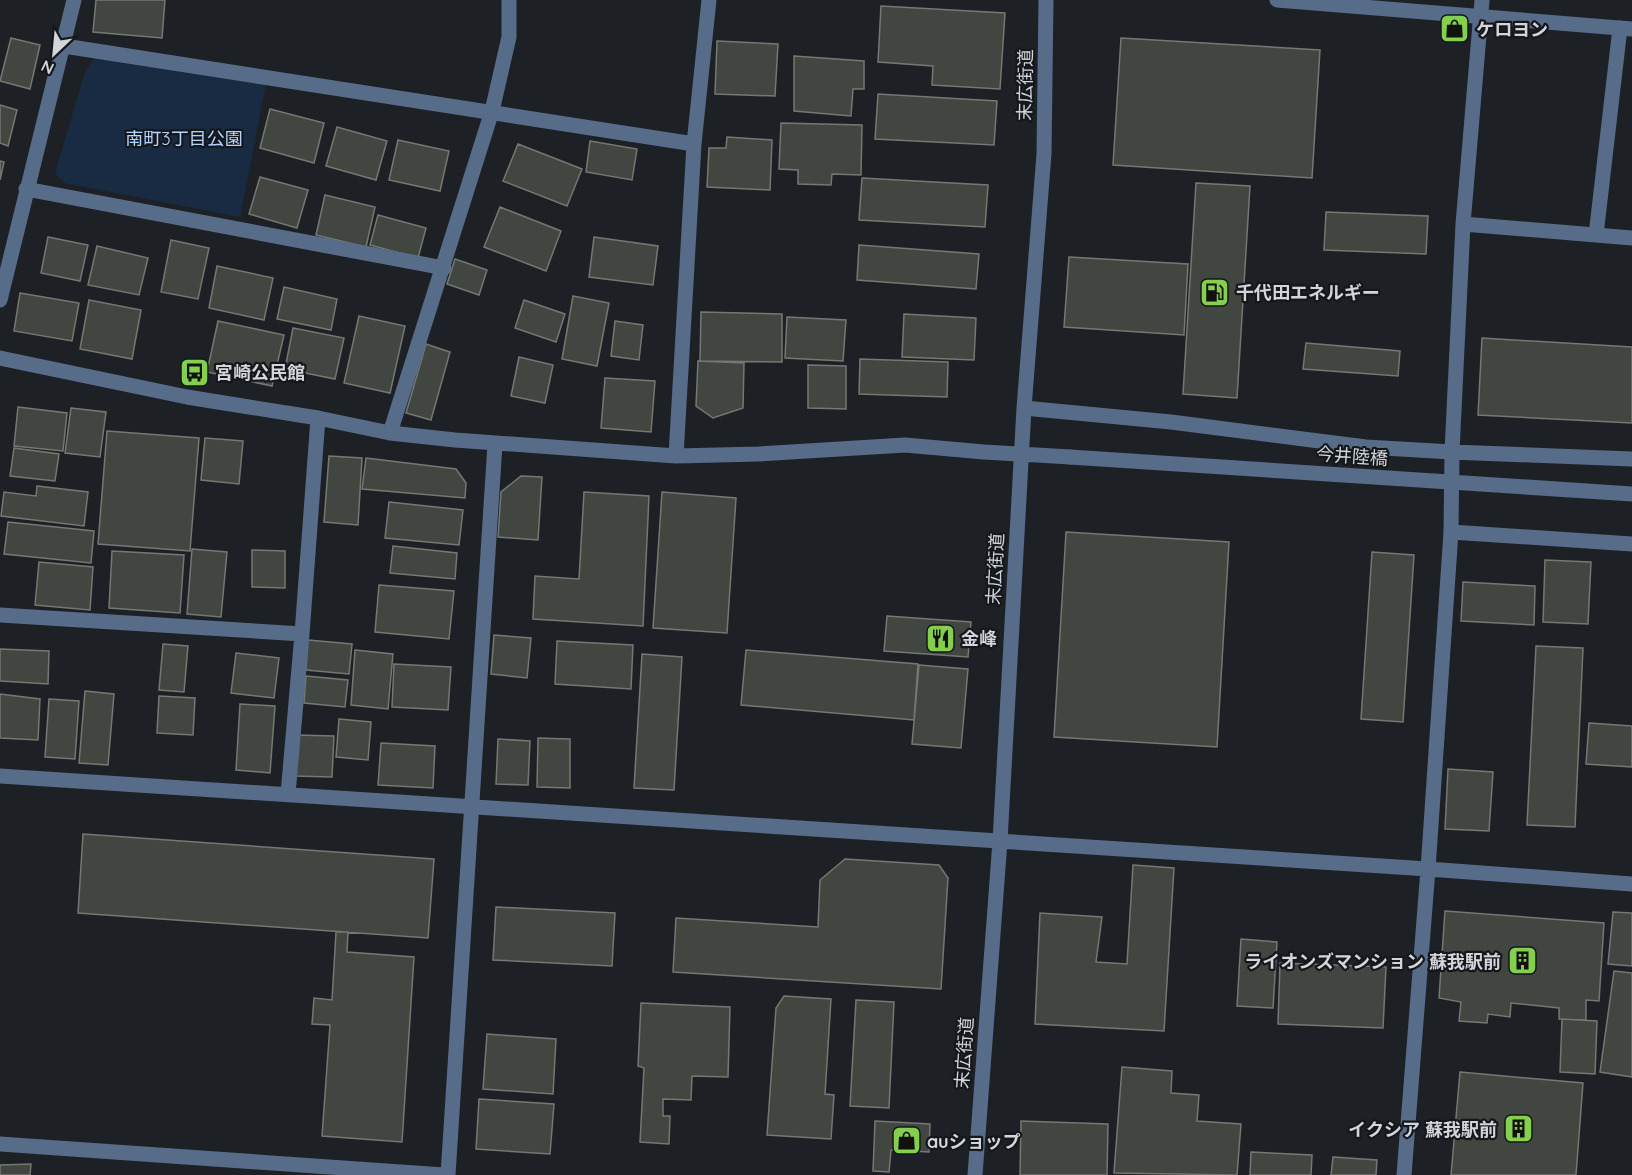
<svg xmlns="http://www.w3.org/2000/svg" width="1632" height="1175" font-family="Quicksand,'Noto Sans JP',sans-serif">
<rect width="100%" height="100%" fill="#1d2126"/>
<path fill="#192b43" d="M98,53L266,84L240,217L64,183L55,173L85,72Z"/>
<path fill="#424640" stroke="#747872" stroke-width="1.5" d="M96,0H165L162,38L93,32Z
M881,6L1005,13L1000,89L932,85L933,66L878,62Z
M11,38L40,45L30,89L0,81Z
M1121,38L1320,50L1312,178L1113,165Z
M717,41L778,44L775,96L715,94Z
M794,56L864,61V89H853L851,116L794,111Z
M878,94L997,101L994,145L875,139Z
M0,105L17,110L8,146L0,143Z
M270,109L324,123L314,163L260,148Z
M781,123L862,125L861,175L832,174L831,185L798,184V170L779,169Z
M337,127L387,141L376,180L326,166Z
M727,137L772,140L770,190L707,187L709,148H726Z
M398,140L449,151L440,191L389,180Z
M590,141L637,149L632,180L586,172Z
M518,144L582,169L567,206L503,181Z
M0,161L4,162L0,180Z
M260,177L308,190L297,228L249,214Z
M862,178L988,185L985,227L859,220Z
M1196,183L1250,186L1237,398L1183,394Z
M325,195L375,207L366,247L316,235Z
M500,207L561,231L546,271L484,247Z
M1326,212L1428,216L1426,254L1324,250Z
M378,215L426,228L418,258L370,245Z
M48,237L88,245L80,281L41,273Z
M594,237L658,246L653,285L589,277Z
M171,240L209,248L198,299L161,292Z
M859,245L979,254L976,289L857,280Z
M97,246L148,258L139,295L88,285Z
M1069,257L1188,264L1184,335L1064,327Z
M455,259L487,270L479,295L447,284Z
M217,266L273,278L264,320L209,308Z
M284,287L337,299L331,330L277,319Z
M20,293L79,303L72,341L14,331Z
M573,296L609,303L597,366L562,359Z
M89,300L141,310L132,359L80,349Z
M524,300L565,314L556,342L515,328Z
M701,312L782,314V362L700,361Z
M904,314L976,318L974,360L902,357Z
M359,316L405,326L390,393L344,383Z
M787,317L846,320L843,361L785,358Z
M218,321L284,335L272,386L207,372Z
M615,321L643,325L639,360L611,356Z
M293,328L344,338L335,379L285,369Z
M1482,338L1632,347V423L1478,415Z
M1306,343L1400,351L1398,376L1303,369Z
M426,344L450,352L431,420L406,413Z
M519,357L553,365L545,403L511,396Z
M860,359L948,362L947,397L859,394Z
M698,361L744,363L743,408L713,418L696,406Z
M808,365L846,366V409L808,408Z
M605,378L655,381L651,432L601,428Z
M18,407L67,413L63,451L14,446Z
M71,408L106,412L100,457L65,453Z
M107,431L199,438L190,551L98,544Z
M205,438L243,441L239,484L201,480Z
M14,448L59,454L55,481L10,476Z
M329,456L362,458L358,525L324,522Z
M366,458L456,469L466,483L465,498L362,489Z
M521,476L542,477L538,540L498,537L501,492Z
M37,486L88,492L84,526L1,516L4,492L36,496Z
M584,492L649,496L643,626L533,619L535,576L579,579Z
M662,492L736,498L727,633L653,628Z
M389,502L463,510L459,545L385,538Z
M8,522L94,531L91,563L4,554Z
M1066,532L1229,542L1217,747L1054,737Z
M393,546L457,553L455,579L390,573Z
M192,549L227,552L221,617L187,614Z
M252,550L285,551V588L252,587Z
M112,551L184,555L180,613L109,608Z
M1372,552L1414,555L1403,722L1361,719Z
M1545,560L1591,562L1588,624L1543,622Z
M39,562L93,567L90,610L35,605Z
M1463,582L1535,586L1534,625L1461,621Z
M379,585L454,591L449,639L375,632Z
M887,616L971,622L968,657L884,651Z
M494,635L531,638L527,678L491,674Z
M308,640L352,644L349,674L306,670Z
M557,641L633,645L631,689L555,684Z
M163,644L188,646L184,692L159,690Z
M1536,646L1583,648L1575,827L1527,825Z
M0,649L49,651L48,684L0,681Z
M355,650L393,654L388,709L351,705Z
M746,650L918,664L914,720L741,705Z
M236,653L279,658L274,698L231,693Z
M642,654L682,657L674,790L634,788Z
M394,664L451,667L448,710L392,707Z
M919,665L968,669L961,748L912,744Z
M306,676L348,680L345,707L304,703Z
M85,691L114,694L108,765L79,763Z
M0,694L40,699L38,740L0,738Z
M159,696L195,698L193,735L157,733Z
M49,699L79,701L75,759L45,757Z
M240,704L275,706L270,773L236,770Z
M339,719L371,722L368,760L336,757Z
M1589,723L1632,726V767L1586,764Z
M296,735L334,736L332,777L295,776Z
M538,738L570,739V788L537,787Z
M498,739L530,741L528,785L496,784Z
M381,743L435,746L433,788L378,785Z
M1448,769L1493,772L1489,831L1445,829Z
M83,834L434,859L428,938L78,913Z
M845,859L939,865L948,878L941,989L673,972L676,918L818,927L820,880Z
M1133,865L1174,868L1164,1031L1035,1024L1040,913L1102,917L1096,962L1127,964Z
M496,907L615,913L612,966L493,960Z
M1445,911L1604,923L1599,1001L1586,1000V1020L1559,1019V1008L1511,1003L1510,1017L1488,1014L1487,1023L1459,1021L1461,1002L1439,998Z
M1613,912L1632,913V966L1608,964Z
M336,932H348L347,952L414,957L402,1142L322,1136L330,1025L312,1024L314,998L332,1000Z
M1241,939L1277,942L1273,1008L1237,1006Z
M1280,963L1386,967L1383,1028L1278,1024Z
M1614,971L1632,973V1077L1600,1072Z
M784,996L831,999L825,1094L834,1095L831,1139L767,1135L776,1008Z
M856,1000L894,1002L889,1108L850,1106Z
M641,1003L730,1007L728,1077L692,1076L691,1100L663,1099V1116H670L669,1144L640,1142L644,1068L638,1066Z
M1562,1019L1597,1021L1595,1074L1560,1072Z
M487,1034L556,1039L553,1094L483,1089Z
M1122,1067L1172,1071L1171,1093L1199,1095L1197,1121L1241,1124L1237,1175L1114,1173Z
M1460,1072L1583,1083L1576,1175H1451Z
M479,1099L554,1104L550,1154L476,1149Z
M875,1121L930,1124L929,1152L891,1150L889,1172L873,1171Z
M1021,1121L1108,1124L1107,1175H1020Z
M1251,1152L1312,1155L1311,1175H1250Z
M1333,1157L1377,1160L1376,1175H1331Z
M31,1164L30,1175H0V1165Z"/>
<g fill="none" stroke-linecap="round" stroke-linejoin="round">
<path stroke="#566c89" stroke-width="15" d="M1277,0L1632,29
M64,46L694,144
M26,189L444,268
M1463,224L1632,238
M1596,235L1620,28
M0,300L74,0
M0,358L187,397L318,418L390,433L455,440L676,456L759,454L905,445L984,452L1070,457
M1024,408L1171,422L1366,447L1452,452L1632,459
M390,433L492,111L509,37V0
M676,456L694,144L709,0
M1451,532L1632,544
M0,615L302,634
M0,776L1428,869L1632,884
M288,794L302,634L318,418
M0,1144L444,1175
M448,1175L495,444
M975,1175L1000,841L1024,408L1044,154L1046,0
M1404,1175L1428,869L1451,532L1452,452L1463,224L1482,0"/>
<path stroke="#566c89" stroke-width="15" d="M1070,457L1632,494"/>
</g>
<defs>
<symbol id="shop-square" viewBox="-11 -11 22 22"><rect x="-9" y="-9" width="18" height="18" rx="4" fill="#84cf4d" stroke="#14181d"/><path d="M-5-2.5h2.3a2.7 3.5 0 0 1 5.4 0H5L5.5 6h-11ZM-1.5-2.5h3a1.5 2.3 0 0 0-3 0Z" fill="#111"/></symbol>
<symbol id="fuel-square" viewBox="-11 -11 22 22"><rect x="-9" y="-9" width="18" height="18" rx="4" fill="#84cf4d" stroke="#14181d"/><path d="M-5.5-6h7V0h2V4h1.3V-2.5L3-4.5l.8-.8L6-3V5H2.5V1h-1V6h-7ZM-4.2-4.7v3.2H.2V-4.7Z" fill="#111"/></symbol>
<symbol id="bus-square" viewBox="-11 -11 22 22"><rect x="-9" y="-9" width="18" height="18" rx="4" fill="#84cf4d" stroke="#14181d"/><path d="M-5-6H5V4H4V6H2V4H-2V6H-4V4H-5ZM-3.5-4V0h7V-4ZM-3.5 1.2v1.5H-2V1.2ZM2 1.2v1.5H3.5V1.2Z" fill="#111"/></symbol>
<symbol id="restaurant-square" viewBox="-11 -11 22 22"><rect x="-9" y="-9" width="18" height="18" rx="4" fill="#84cf4d" stroke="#14181d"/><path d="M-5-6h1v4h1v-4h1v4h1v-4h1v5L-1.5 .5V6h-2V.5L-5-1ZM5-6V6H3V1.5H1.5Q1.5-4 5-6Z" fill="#111"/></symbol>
<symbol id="building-square" viewBox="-11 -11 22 22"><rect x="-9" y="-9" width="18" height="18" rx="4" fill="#84cf4d" stroke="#14181d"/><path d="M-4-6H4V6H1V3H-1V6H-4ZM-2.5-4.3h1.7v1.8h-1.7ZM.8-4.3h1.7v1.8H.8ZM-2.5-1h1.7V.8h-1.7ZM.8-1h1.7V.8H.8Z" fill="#111"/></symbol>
</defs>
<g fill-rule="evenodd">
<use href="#shop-square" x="1438" y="12" width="33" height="33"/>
<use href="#fuel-square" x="1198" y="276" width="33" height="33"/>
<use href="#bus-square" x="178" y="356" width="33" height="33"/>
<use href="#restaurant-square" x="924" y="622" width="33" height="33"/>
<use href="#building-square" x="1506" y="944" width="33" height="33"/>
<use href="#building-square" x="1502" y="1112" width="33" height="33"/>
<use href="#shop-square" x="890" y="1124" width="33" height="33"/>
</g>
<g text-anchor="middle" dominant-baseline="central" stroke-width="4.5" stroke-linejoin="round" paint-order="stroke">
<g font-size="18" font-weight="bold" fill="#d3d5d9" stroke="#14181d" text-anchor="start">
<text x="1476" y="29">ケロヨン</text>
<text x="1236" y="292">千代田エネルギー</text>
<text x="215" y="372">宮崎公民館</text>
<text x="961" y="638">金峰</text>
<text x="1501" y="961" text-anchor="end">ライオンズマンション 蘇我駅前</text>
<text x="1497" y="1129" text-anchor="end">イクシア 蘇我駅前</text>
<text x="927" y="1141">auショップ</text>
</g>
<g font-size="18" fill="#d3d5d9" stroke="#14181d">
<text transform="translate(1025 85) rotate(-89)">末広街道</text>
<text transform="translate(1352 456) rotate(4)">今井陸橋</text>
<text transform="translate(995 569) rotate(-87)">末広街道</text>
<text transform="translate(964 1053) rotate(-86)">末広街道</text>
</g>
<g font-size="18" fill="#b4d5ff" stroke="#14181d">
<text x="184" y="138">南町3丁目公園</text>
</g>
</g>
<g transform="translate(54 54) rotate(206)" stroke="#14181d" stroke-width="4.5" paint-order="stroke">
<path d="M0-4.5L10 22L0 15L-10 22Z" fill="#d3d5d9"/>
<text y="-9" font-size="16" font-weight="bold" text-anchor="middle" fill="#d3d5d9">N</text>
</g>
</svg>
